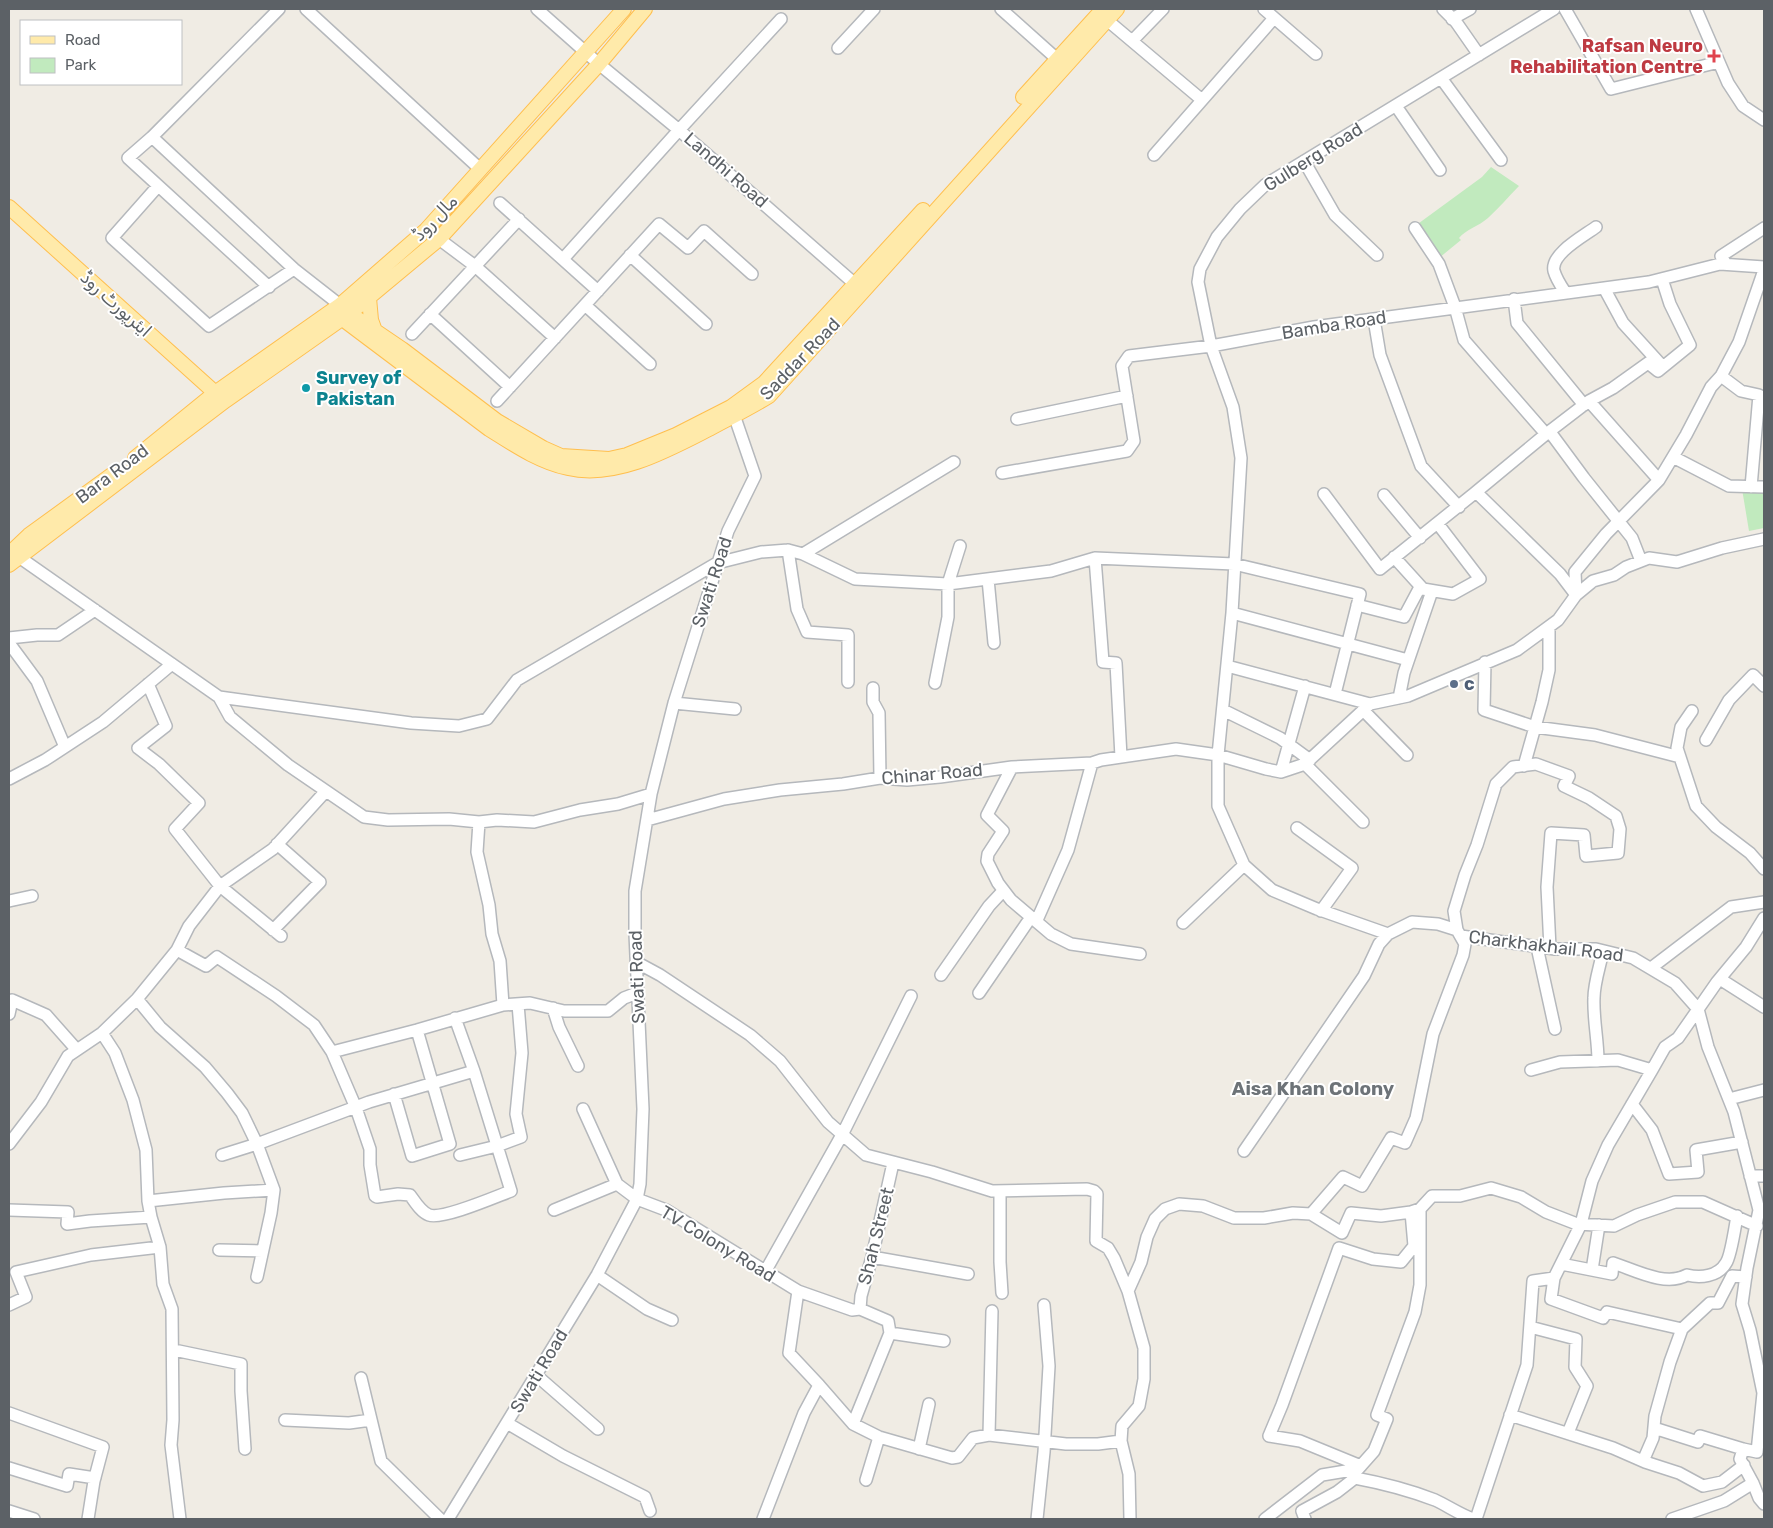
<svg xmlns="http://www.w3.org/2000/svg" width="1773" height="1528" font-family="Rubik,'Noto Sans Arabic',sans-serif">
<rect width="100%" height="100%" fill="#f0ece4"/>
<path fill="#c1eabe" d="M1491,167L1519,186C1508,197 1499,208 1488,218C1479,226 1465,230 1459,238L1461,240L1439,258L1415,226L1482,177Z
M1764,485V528L1749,531L1742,489Z"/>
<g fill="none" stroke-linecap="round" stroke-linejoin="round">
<defs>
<path id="minor" d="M279,9L152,137L294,269L340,305
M306,9L480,169
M537,9L599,64L679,130L855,284
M1001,9L1057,59
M1264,9L1316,54
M1443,9L1456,22L1479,55
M1565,9L1611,89L1719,62
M1696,9L1728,83L1743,106L1764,120
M1452,19L1470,9
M1107,20L1202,100
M1132,41L1163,9
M838,48L874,9
M1441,78L1501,160
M1396,106L1440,170
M152,137L128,158L269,287
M1154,155L1274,18
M1304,161L1335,215L1377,255
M158,186L112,238L209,326L294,269
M500,203L598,291
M1415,228L1439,264L1455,307L1464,340L1546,434L1476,492
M439,239L475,266L555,338
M630,255L706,324
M563,259L679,130L781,19
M1726,264L1721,256L1764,228
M1604,288L1623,323L1663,367
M1565,292C1561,286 1556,278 1554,271C1550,254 1584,236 1596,227
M1514,299L1517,323L1584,405
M585,305L650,364
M430,314L510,387
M1374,319L1380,355L1421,466L1459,507
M412,334L519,219
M1721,376L1741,391L1759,395L1751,487
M497,401L659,224L688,248L704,231L752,274
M1589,401L1659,480
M1017,419L1127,396
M1550,432L1584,478L1632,538L1641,561
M1546,434L1589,401L1613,388L1648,363L1658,371L1690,345L1670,304L1662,279
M1673,457L1729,486L1764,487
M1002,473L1127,451L1134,441L1122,366L1129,356L1211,346L1314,327L1649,282L1720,264L1764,267
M1384,495L1420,538
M788,550L797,609L807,632L848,635V682
M803,554L954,462
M19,557L219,697L411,723L459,726L487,719L517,680L717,563L761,552L788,550L803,554L855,579L948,584L1051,571L1095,558L1234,564L1360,594L1335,694
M1394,557L1423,589L1453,594L1480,579L1438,524
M1095,558L1103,662L1116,663L1121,757
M988,579L994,643
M1576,595L1575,572L1606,534L1659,480L1686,435L1711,387L1721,376L1739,342L1764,270
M1576,595L1593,581L1614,575L1626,567L1649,558L1677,562L1722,548L1764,539
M1357,605L1404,617L1420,587
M1232,613L1408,660
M9,638L37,635H58L95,610
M9,643L37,681L65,747
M1485,662L1484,710L1535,727L1595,735L1680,757
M1227,666L1370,704L1408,696L1517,650L1558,620L1576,595L1560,574L1476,492L1380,569L1324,494
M935,683L948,617V584L960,546
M148,684L166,726L138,748L159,764L199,803L175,829L220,886L281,936
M873,688V702L879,713L880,778
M219,697L230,717L288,765L364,817L388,820L449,819L479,822L497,820L534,822L580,810L618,804L651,794
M1399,698L1404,673L1432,591
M674,703L735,709
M1223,710L1280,738L1310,760
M1363,710L1407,755
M1692,711L1681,727L1677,748L1696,806L1716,827L1750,853L1764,869
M1706,740L1729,700L1753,675L1764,686
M1305,764L1363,822
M1524,766L1542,702L1549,670V627
M1012,767L987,815L1003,831L988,854L987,861L998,883L1011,900L1051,934L1071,944L1140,954
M1281,772L1305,686
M9,779L45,760L103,722L172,664
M647,820L724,799L780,790L843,784L880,778L907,780L940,777L1012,767L1092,763L1101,760L1176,749L1218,755L1266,769L1281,772L1305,764L1370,704
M479,822L477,852L489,905L492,934L500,961L503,1005
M1297,828L1352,868L1321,911
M9,901L32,896
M1037,920L1068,850L1092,763
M1183,923L1244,865
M273,930L320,882L277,844
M1457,930L1454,911L1465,875L1477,845L1496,784L1513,767L1536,764L1569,776L1564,786L1589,798L1616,816L1620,829L1618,853L1586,856L1584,835L1551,833L1547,887L1550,948
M1388,934L1317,909L1272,890L1244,865L1218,806V755L1232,613L1241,458L1233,407L1211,346L1198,282L1200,269L1217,237L1240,209L1265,185L1554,9
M1461,936L1555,949H1596L1633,958L1675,983L1698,1009L1708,1047L1734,1112L1759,1210L1747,1268L1742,1304L1750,1330L1763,1393L1757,1452L1743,1449L1740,1459L1753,1483L1759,1498L1764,1504
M1537,947L1555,1029
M177,950L206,966L217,957L276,996L314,1025L332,1052L356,1108L370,1149V1165L375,1196L377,1197L398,1194L410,1195C415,1202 421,1212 429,1215C442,1220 495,1197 511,1191L474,1071L455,1018
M636,962L660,975L750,1035L780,1061L828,1122L866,1155L932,1172L992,1191L1087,1189L1094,1191L1097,1194L1096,1241L1108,1248L1114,1258L1128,1291L1144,1348V1379L1139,1406L1122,1426L1121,1441L1129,1474L1130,1519
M1651,968L1731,907L1764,902
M941,975L989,906L1003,891
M1720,979L1764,1007
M979,993L1031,917
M137,999L160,1027L205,1067L227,1093L242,1113L257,1144L274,1190L271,1213L257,1277
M553,1008L559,1027L578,1066
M9,1014L12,1000L46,1015L77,1050
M102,1033L115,1053L133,1100L146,1150L148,1201L151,1217L160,1247L163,1284L172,1309L173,1420L171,1445L180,1519
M332,1052L417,1030L503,1005L530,1003L564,1011H608L624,998L637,993
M1598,1061C1598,1040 1593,1018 1594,998C1594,983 1600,966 1603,951
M1531,1070L1560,1062L1618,1060L1652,1070
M394,1094L412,1156L450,1144L417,1030
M1729,1099L1764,1090
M1632,1104L1652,1130L1669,1174L1698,1172L1696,1150L1742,1142
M583,1109L617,1184L637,1199L666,1210L798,1291L852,1310L860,1309L888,1321L890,1333L853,1424
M9,1144L41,1102L68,1056L102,1033L137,999L177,950L189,926L220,886L273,849L325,792
M222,1155L257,1144L369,1102L474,1071
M460,1155L497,1146L521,1137L516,1114L522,1053L518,1004
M1750,1176H1764
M1000,1191V1262L1002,1293
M148,1201L224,1193L274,1190
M9,1210L68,1212L67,1224L90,1221L151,1217
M554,1210L617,1184
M1311,1214L1342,1233L1351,1213L1381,1216L1411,1212
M219,1250L262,1251
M872,1257L968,1274
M1561,1264L1612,1274L1613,1263C1635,1270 1665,1287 1687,1275C1700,1278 1718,1277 1726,1263C1731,1256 1735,1227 1737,1216
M1592,1270L1599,1225
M765,1272L843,1133L911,996
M597,1275L647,1309L672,1320
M1554,1278L1551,1299L1603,1318L1607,1312L1682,1329L1710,1303H1718L1732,1276L1746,1277
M798,1291L789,1353L819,1385L853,1424L879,1437L952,1458L958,1457L973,1438L989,1435L1066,1444H1098L1121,1441
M1128,1291L1141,1262L1147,1237L1155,1219L1165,1209L1179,1204L1203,1206L1234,1218H1264L1293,1213L1311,1214L1343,1177L1362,1186L1391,1138L1405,1143L1416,1118L1433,1034L1463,955L1465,944L1457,930L1438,924L1412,922L1388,934L1379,944L1364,976L1244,1151
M9,1305L26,1297L16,1272L91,1255L160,1247
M860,1309L861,1296L872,1257L893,1163
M1530,1327L1576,1339L1575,1367L1587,1386L1568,1433
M890,1333L944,1341
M174,1350L241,1364V1391L245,1449
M536,1375L598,1429
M361,1378L381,1461L440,1519
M9,1413L103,1447L94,1481L88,1519
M1510,1415L1613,1448L1645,1462L1679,1473L1703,1486L1722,1482L1744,1465
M285,1420L349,1423L371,1420
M507,1423L563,1456L645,1497L650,1511
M1654,1428L1698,1442L1700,1436L1743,1449
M989,1435L992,1311
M919,1449L929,1404
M1643,1461L1653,1438L1655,1416L1670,1362L1682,1329
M1361,1466L1300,1441L1269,1436L1282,1405L1339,1248L1373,1259L1401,1262L1414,1246L1411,1212L1420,1209
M9,1468L67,1486L69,1474L95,1478
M866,1480L879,1437
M9,1511L34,1519
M448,1519L597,1275L637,1199L640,1184L643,1109L635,934V891L651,794L674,703L728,531L755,476L732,409
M763,1519L804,1413L819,1385
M1037,1519L1044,1452L1049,1366L1044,1305
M1265,1519L1322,1475L1358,1469L1374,1451L1387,1419L1377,1415L1415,1312L1420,1285V1209L1432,1196H1460L1491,1188L1521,1197L1546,1212L1577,1224L1614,1226L1637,1215L1675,1202H1703L1757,1226
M1305,1519L1302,1511L1337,1492L1355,1478C1382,1483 1409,1490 1435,1500C1448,1506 1459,1514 1473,1519
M1476,1519L1527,1365L1533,1281L1554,1278L1581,1224L1592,1181L1608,1145L1652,1070L1665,1047L1678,1038L1717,982L1746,947L1764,918
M1672,1519L1724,1501L1753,1483"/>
<path id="major" d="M1023,97L1103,9
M9,207L222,399
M369,298L371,320L375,331
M332,311L489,429C513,444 539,462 568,468C616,479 668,450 709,429C729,418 750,408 769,396L1117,9
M352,315L402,349L497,421L543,448L561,456L609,459L627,455L676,435L731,407L764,383L923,210
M135,458L215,393L340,305L426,230L624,9
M9,554L29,535L113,474
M9,565L225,401L350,313L439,239L599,64L645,9"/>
</defs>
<use href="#minor" stroke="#b5b8bc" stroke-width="14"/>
<use href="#major" stroke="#ffbf4e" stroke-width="16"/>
<use href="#minor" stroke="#fff" stroke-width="11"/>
<use href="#major" stroke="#ffeaaa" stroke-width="14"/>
</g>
<path fill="#e0444e" stroke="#fff" stroke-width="2" d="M1711.5 48.5h5v5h5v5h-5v5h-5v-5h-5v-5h5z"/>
<circle fill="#0f9aa8" stroke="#fff" stroke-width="2" cx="306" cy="388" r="5"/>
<circle fill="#5c6f8a" stroke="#fff" stroke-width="2" cx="1454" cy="684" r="5"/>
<g text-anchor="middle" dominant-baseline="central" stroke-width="4" stroke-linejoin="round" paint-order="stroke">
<g font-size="18" font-weight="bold" fill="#be3a42" stroke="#fff" text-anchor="end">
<text x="1703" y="46">Rafsan Neuro<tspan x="1703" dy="21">Rehabilitation Centre</tspan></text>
</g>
<g font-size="18" fill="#5c6166" stroke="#fff">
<text transform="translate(1313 157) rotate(-32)">Gulberg Road</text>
<text transform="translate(726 170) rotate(41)">Landhi Road</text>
<text transform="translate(435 218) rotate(-46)">مال روڈ</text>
<text transform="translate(116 304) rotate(42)">ایئرپورٹ روڈ</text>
<text transform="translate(1334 325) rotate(-9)">Bamba Road</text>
<text transform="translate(800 359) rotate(-46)">Saddar Road</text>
<text transform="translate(112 474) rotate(-37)">Bara Road</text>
<text transform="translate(712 582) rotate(-72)">Swati Road</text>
<text transform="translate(932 774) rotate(-5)">Chinar Road</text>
<text transform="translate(1546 946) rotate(7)">Charkhakhail Road</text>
<text transform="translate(637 977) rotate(-92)">Swati Road</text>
<text transform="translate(876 1236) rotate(-76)">Shah Street</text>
<text transform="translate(718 1244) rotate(31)">TV Colony Road</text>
<text transform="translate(539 1371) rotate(-59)">Swati Road</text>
</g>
<g font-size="18" font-weight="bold" fill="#0d838f" stroke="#fff" text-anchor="start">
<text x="316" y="378">Survey of<tspan x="316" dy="21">Pakistan</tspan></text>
</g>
<g font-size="18" font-weight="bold" fill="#4e5e75" stroke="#fff" text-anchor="start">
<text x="1464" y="684">c</text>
</g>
<g font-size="19" font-weight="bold" fill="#6d7378" stroke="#fff">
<text x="1313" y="1088">Aisa Khan Colony</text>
</g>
</g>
<rect width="1773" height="1528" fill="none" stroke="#5c6166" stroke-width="20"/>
<rect x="20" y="20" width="162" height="65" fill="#ffffff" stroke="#bec0c2"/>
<rect x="30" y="36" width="25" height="8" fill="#ffeaaa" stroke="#bec0c2"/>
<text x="65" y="45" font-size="15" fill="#5c6166">Road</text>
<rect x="30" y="58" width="25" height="15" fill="#c1eabe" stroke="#bec0c2"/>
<text x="65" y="70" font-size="15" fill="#5c6166">Park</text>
</svg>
